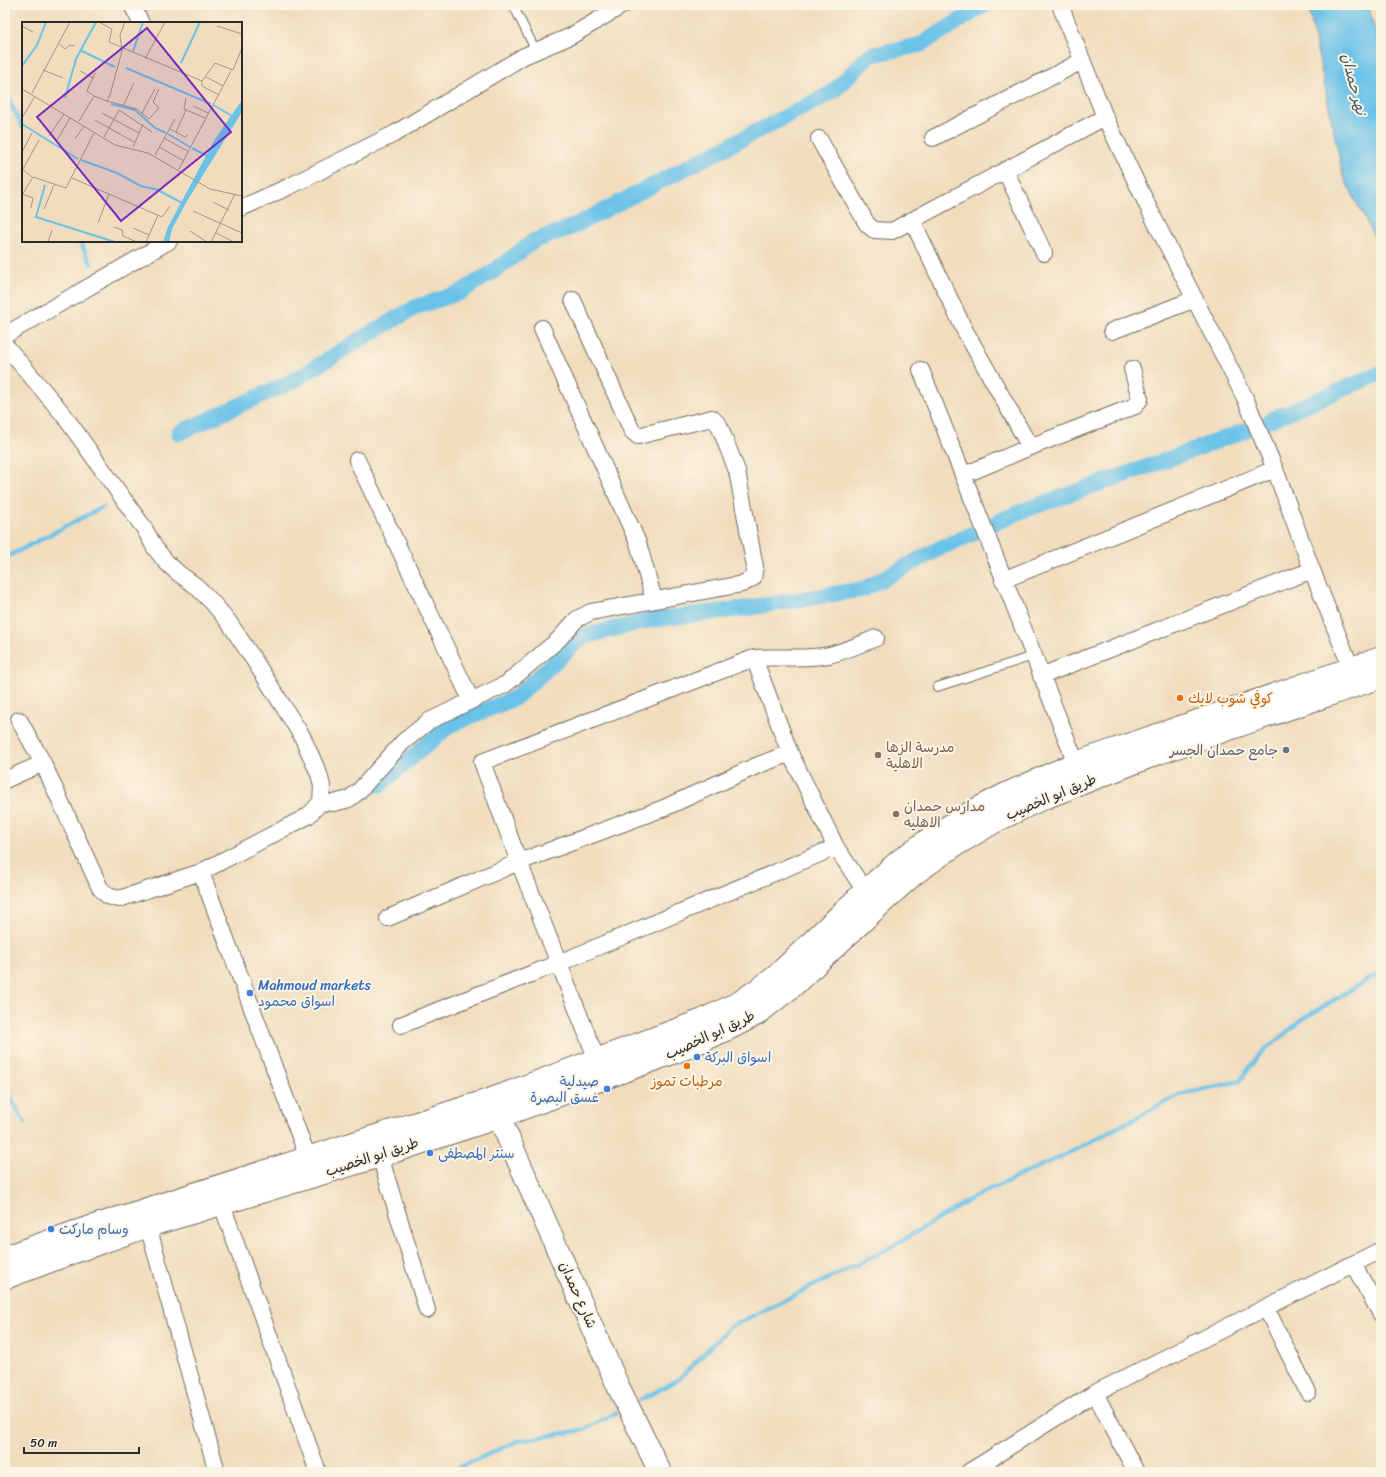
<svg xmlns="http://www.w3.org/2000/svg" width="1386" height="1477" font-family="Sriracha,'Playpen Sans Arabic',sans-serif">
<rect width="100%" height="100%" fill="#fcf5e5"/>
<filter id="ink" filterUnits="userSpaceOnUse"><feTurbulence type="fractalNoise" baseFrequency=".025" numOctaves="2"/><feDisplacementMap in="SourceGraphic" scale="8" xChannelSelector="R" yChannelSelector="G"/><feConvolveMatrix kernelMatrix="1 2 1 2 8 2 1 2 1" color-interpolation-filters="sRGB"/></filter>
<filter id="wash" filterUnits="userSpaceOnUse"><feTurbulence type="fractalNoise" baseFrequency=".012" numOctaves="4" result="noise"/><feDisplacementMap in="SourceGraphic" scale="16" xChannelSelector="R" yChannelSelector="G"/><feGaussianBlur stdDeviation="0.9" result="paint"/><feColorMatrix in="noise" values="0 0 0 0 0 0 0 0 0 0 0 0 0 0 0 0 0 1.4 0 .05"/><feComposite in="paint" operator="in"/></filter>
<g filter="url(#wash)">
<rect width="100%" height="100%" fill="#f1ddbd"/>
<path fill="#6bc2e8" stroke="#4b768a" d="M1308,5H1368L1381,51V250L1343,176Z"/>
<g fill="none" stroke-linecap="round" stroke-linejoin="round">
<path stroke="#6bc2e8" stroke-width="4.5" d="M5,92L23,128
M80,241L91,264
M5,558L103,507
M5,1088L25,1123
M640,1400L679,1379L730,1327L888,1249L976,1196L1079,1148L1179,1095L1240,1081L1258,1056L1304,1018L1381,972
M449,1472L518,1441L583,1430L616,1413"/>
<path stroke="#6bc2e8" stroke-width="16" d="M1270,420L1381,373
M179,433L295,380L359,340L416,307L459,293L493,272L534,241L572,227L833,92L870,55L920,45L985,5
M995,523L1022,511L1166,460L1244,431
M380,785L450,725L515,698L582,637L650,620L748,608L864,589L940,548L972,534"/>
</g>
</g>
<g filter="url(#ink)">
<g fill="none" stroke-linecap="round" stroke-linejoin="round">
<defs>
<path id="lane" d="M513,5L536,51
M937,687L1033,656"/>
<path id="street" d="M132,5L141,23
M1060,5L1105,117L1154,219L1245,398L1275,469L1312,570L1351,668
M933,138L1082,61
M819,139L867,224L874,230L892,231L1105,117
M1005,170L1044,253
M241,208L288,187L394,134L524,56L571,36L623,5
M912,220L964,329L1030,447
M542,328L638,543L654,600
M1112,331L1195,299
M5,335L169,241
M5,345L63,414L144,528L155,548L166,562L178,573L196,586L212,602L228,621L254,660L302,736L319,774L322,786L321,802L308,816L201,872L308,1158
M921,370C974,500 1024,632 1076,763
M357,460L471,700
M964,475L1030,447L1135,406L1140,399L1132,369
M1003,580L1275,469
M754,658L790,753L836,847L865,891
M1041,676L1312,570
M19,720L43,763L100,888L108,896L119,899L201,872
M5,780L43,763
M321,802L334,803L349,799L359,791L403,742L429,721L506,684L558,640L577,619L591,612L742,584L753,578L755,567L737,471L719,425L712,418L638,436L632,431L573,300
M388,918L519,862L664,808L756,766L790,753
M401,1025L559,963L836,847
M597,1060L519,862L482,762L754,658C778,656 805,660 829,655C845,651 861,644 876,638
M380,1156L427,1310
M222,1205L318,1472
M148,1226L217,1472
M1353,1264L1381,1314
M1266,1308L1308,1392
M1095,1393L1136,1472
M969,1472L1095,1393L1381,1250"/>
<path id="secondary" d="M499,1117L618,1386L660,1472"/>
<path id="primary" d="M5,1257L72,1233L489,1100L703,1020L740,1002L774,978L865,891L899,861L936,834L975,810L1008,793L1076,763L1381,658
M5,1278L77,1251L148,1226L380,1156L499,1117L581,1087L686,1048L734,1026L757,1014L794,985L896,890L914,874L954,846L996,821L1039,800L1159,753L1381,677"/>
</defs>
<use href="#lane" stroke="#70695e" stroke-width="10"/>
<use href="#street" stroke="#70695e" stroke-width="18"/>
<use href="#secondary" stroke="#70695e" stroke-width="24"/>
<use href="#primary" stroke="#70695e" stroke-width="24"/>
<use href="#lane" stroke="#fff" stroke-width="8"/>
<use href="#street" stroke="#fff" stroke-width="16"/>
<use href="#secondary" stroke="#fff" stroke-width="22"/>
<use href="#primary" stroke="#fff" stroke-width="22"/>
</g>
</g>
<g fill="#e8710a" stroke="#fcf5e5" stroke-width="1.5">
<circle cx="1180" cy="698" r="4"/>
<circle cx="687" cy="1066" r="4"/>
</g>
<circle fill="#6b7280" stroke="#fcf5e5" stroke-width="1.5" cx="1286" cy="750" r="4"/>
<g fill="#8d6e63" stroke="#fcf5e5" stroke-width="1.5">
<circle cx="878" cy="755" r="4"/>
<circle cx="896" cy="814" r="4"/>
</g>
<g fill="#3f7fe0" stroke="#fcf5e5" stroke-width="1.5">
<circle cx="250" cy="993" r="4"/>
<circle cx="697" cy="1057" r="4"/>
<circle cx="607" cy="1089" r="4"/>
<circle cx="430" cy="1153" r="4"/>
<circle cx="51" cy="1229" r="4"/>
</g>
<g text-anchor="middle" dominant-baseline="central" stroke-width="4" stroke-linejoin="round" paint-order="stroke">
<g font-size="14" fill="#c56008" stroke="#fcf5e5" text-anchor="start">
<text x="1188" y="698">كوفي شوب لايك</text>
<text x="687" y="1081" text-anchor="middle">مرطبات تموز</text>
</g>
<g font-size="14" fill="#785e54" stroke="#fcf5e5" text-anchor="start">
<text x="886" y="747">مدرسة الزها<tspan x="886" dy="16">الاهلية</tspan></text>
<text x="904" y="806">مدارس حمدان<tspan x="904" dy="16">الاهليه</tspan></text>
</g>
<g font-size="14" fill="#5b616d" stroke="#fcf5e5" text-anchor="end">
<text x="1278" y="750">جامع حمدان الجسر</text>
</g>
<g font-size="14" fill="#2b2b2b" stroke="#fcf5e5">
<text transform="translate(1051 797) rotate(-23)">طريق ابو الخصيب</text>
<text transform="translate(710 1035) rotate(-25)">طريق ابو الخصيب</text>
<text transform="translate(372 1157) rotate(-18)">طريق ابو الخصيب</text>
<text transform="translate(578 1295) rotate(66)">شارع حمدان</text>
</g>
<g font-size="14" fill="#366cbe" stroke="#fcf5e5" text-anchor="start">
<text x="258" y="985">Mahmoud markets<tspan x="258" dy="16">اسواق محمود</tspan></text>
<text x="705" y="1057">اسواق البركة</text>
<text x="599" y="1081" text-anchor="end">صيدلية<tspan x="599" dy="16">غسق البصرة</tspan></text>
<text x="438" y="1153">سنتر المصطفى</text>
<text x="59" y="1229">وسام ماركت</text>
</g>
<g font-size="15" font-style="italic" fill="#3e5864" stroke="#fcf5e5">
<text transform="translate(1354 84) rotate(76)">نهر حمدان</text>
</g>
</g>
<g transform="translate(22 22)">
<rect width="220" height="220" fill="#f1ddbd"/>
<path d="M220,78V90L165,179L150,207L147,220H141L146,205L193,117Z" fill="#6bc2e8"/>
<path fill="none" stroke="#6bc2e8" stroke-width="2" d="M58,28L93,45M111,29L121,0M159,41L178,0M0,44L15,23L24,0M104,46L189,82M43,76L54,37L74,0M89,82L113,88L133,106L144,111M191,83L212,95M0,102L56,137M146,112L168,125M170,126L187,135M59,138L95,151L119,164L136,168L160,181M23,163L14,195L93,220"/>
<path fill="none" stroke="#a29683" stroke-width="1" d="M77,0L90,7L87,20L180,59L193,41L211,48L220,26M0,4L11,10M195,4L220,12M36,21L43,27L48,23L53,24M123,37L143,0M21,48L41,56M58,49L71,56M184,55L201,64M180,59V64L197,73M0,67L93,123L126,131L188,167L220,174M10,71L48,0M72,74L65,69L73,51M164,76L162,87L183,96M85,79L115,87L127,97L137,86L131,80L137,67M101,84L112,61M171,84L186,91M80,91L117,111M120,91L133,67M0,96L13,74M73,98L112,120M57,99L72,74L85,79L88,73L100,29L98,13L103,0M148,107L163,115L166,113M154,110L164,88M27,114L42,92M82,115L97,88L130,110M142,116L167,130M53,117L62,104M34,120L48,96M111,125L121,102M137,125L162,139M0,130L10,111M133,133L153,97M0,147L10,155M1,147L17,118M157,147L209,49M50,156L140,195L148,184M0,172L11,176L9,186M0,173L11,155L44,166L72,111M191,180L207,188M22,187L32,163M171,189L220,211M76,201L87,172M92,205L100,208L101,214L115,220M111,206L127,213M168,209L185,220M194,211L212,220M26,220L30,208M124,220L136,193M189,220L213,172"/>
<path fill="#7b2cbf" fill-opacity="0.15" stroke="#7b2cbf" stroke-width="2" d="M125,6L209,110L99,199L15,95Z"/>
<rect width="220" height="220" fill="none" stroke="#2b2b2b" stroke-width="2"/>
</g>
<rect width="1386" height="1477" fill="none" stroke="#fcf5e5" stroke-width="20"/>
<path d="M24 1447v6h115v-6" fill="none" stroke="#2b2b2b" stroke-width="2"/>
<text x="30" y="1447" font-size="12" fill="#2b2b2b" stroke="#fcf5e5" stroke-width="3" paint-order="stroke">50 m</text>
</svg>
